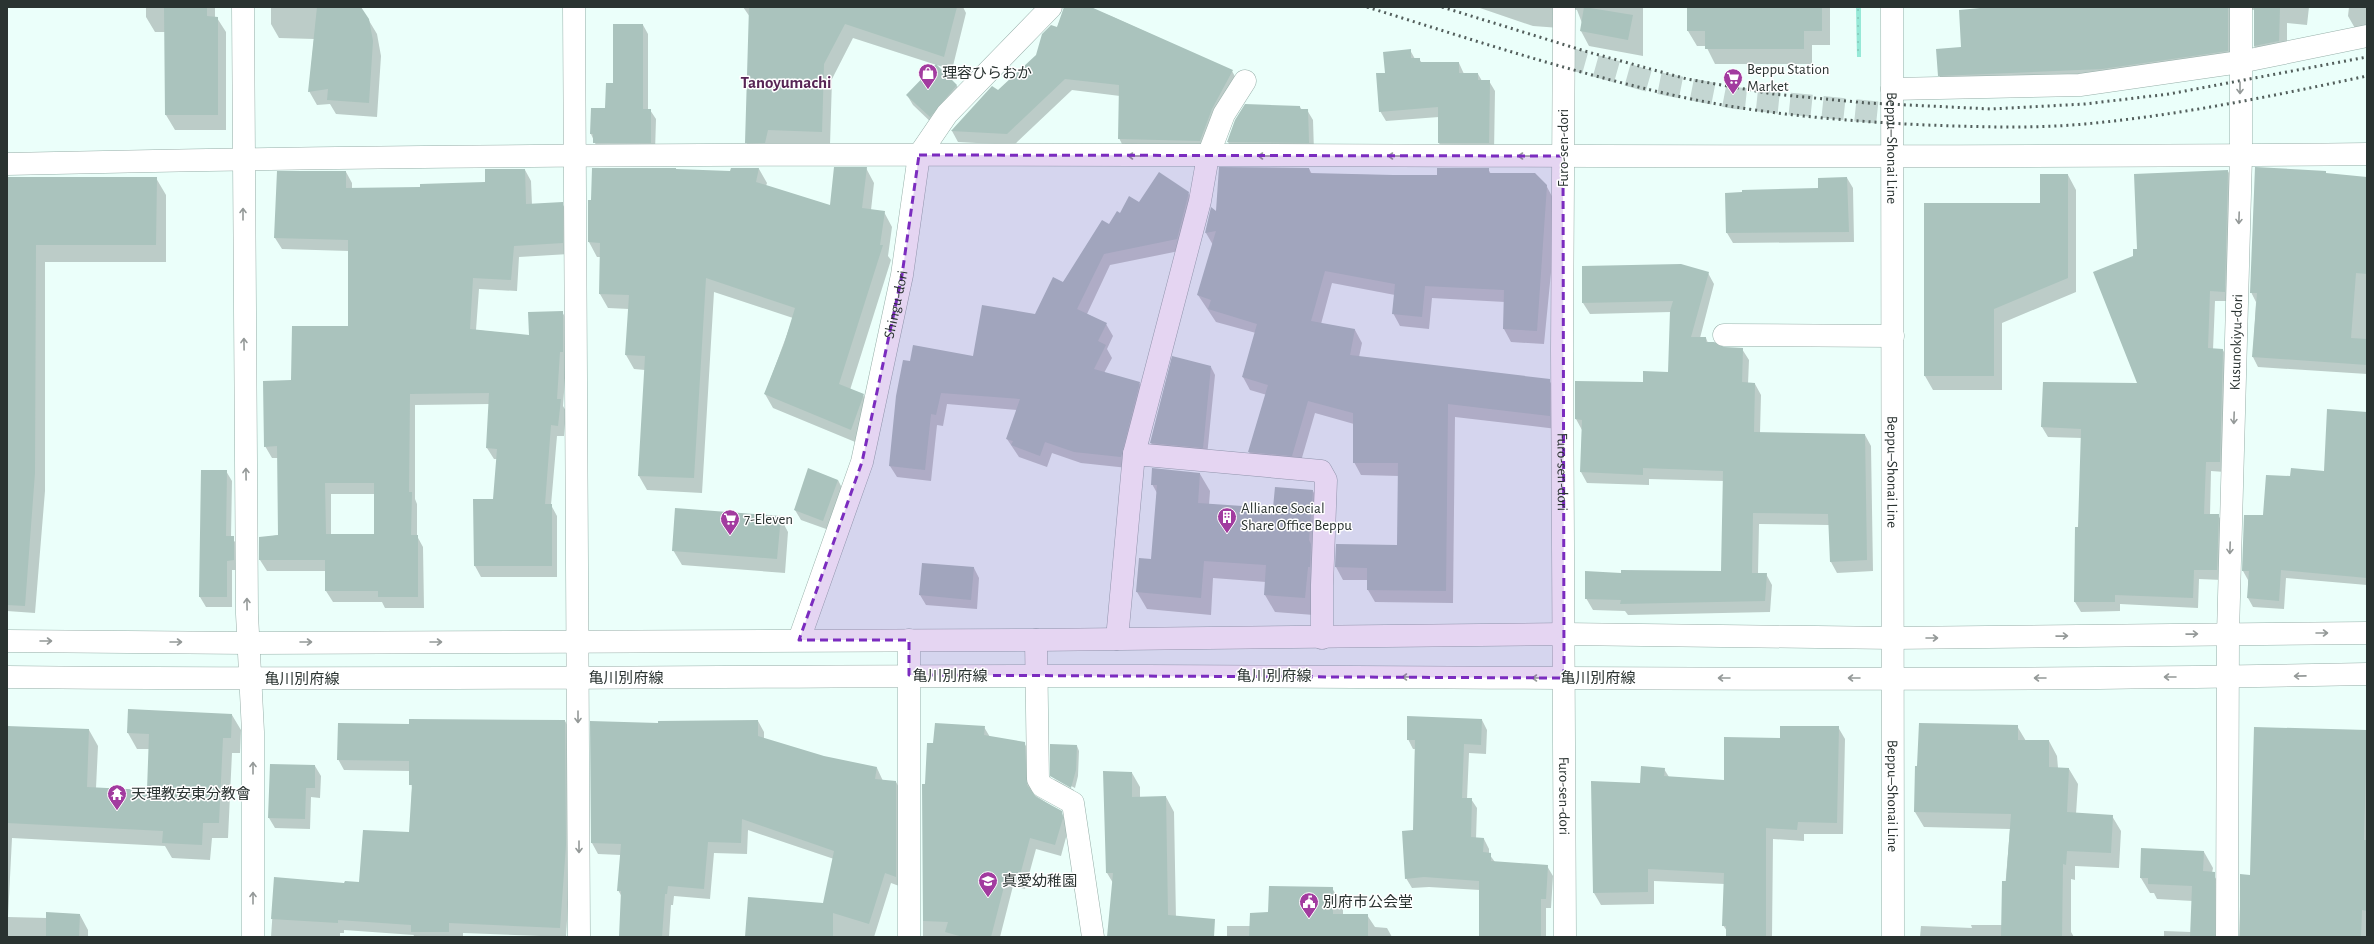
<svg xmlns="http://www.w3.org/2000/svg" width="2374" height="944" font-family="'Alegreya Sans','Noto Sans JP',sans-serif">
<defs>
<pattern id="grass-dots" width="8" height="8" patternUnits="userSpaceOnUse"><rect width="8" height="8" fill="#96e9d7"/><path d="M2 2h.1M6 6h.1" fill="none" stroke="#81c8b9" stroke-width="1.8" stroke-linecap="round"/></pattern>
</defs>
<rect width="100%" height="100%" fill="#ebfffa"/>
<path fill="url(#grass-dots)" d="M1856,7H1861V57H1857Z"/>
<path fill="#0003" fill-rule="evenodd" d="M146,7H215V18H217L226,32V130H175L166,115L165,32H155L146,17Z
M271,7H356L368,19L377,34L381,56L377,117L336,114L330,104L317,105L309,91L314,39L279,38L271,24Z
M743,7H963L966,13L952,70L853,38L832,79L830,145L775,144L773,156H754L746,142L750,17Z
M1065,7H1088L1113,17L1232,71L1238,82L1207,152L1125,150L1119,138L1120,96L1072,90L1014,145L958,142L952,131L992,87L998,91L1036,56L1057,28Z
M1477,7H1643V56L1589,46L1581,31L1582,23L1577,10L1573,9L1560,28L1533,26Z
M1688,7H1830V45H1812V64H1715L1706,46H1697L1688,31Z
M1992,7H2309L2307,25L2287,23V56L2263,61L2254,46V10L2249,9L2236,65L1947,90L1939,75Z
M2349,7H2367V39L2356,30L2348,16Z
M643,25L648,34V110H650L656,119L655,152H599L591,134L592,109H606L614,84Z
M1410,50L1415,59H1419L1422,63H1459L1464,74H1478L1482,81H1489L1495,91L1494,153H1445L1439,143V117L1386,121L1380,111L1386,73Z
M936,66L957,86L962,96L936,127L913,105L907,95Z
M1300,107L1302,110H1307L1313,120L1314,152H1233L1228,142L1236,120Z
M866,168L874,183L871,210L884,212L892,227L888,256L891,260L850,390L863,395L871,410L860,444L773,408L765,394L793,318L714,292L702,493L647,490L639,476L645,370L634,369L626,355L629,309L608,308L600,294L601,257H597L589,242V201L676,170L731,172L759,169L767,183L766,186L831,206Z
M1309,169L1312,174L1438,176L1488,169L1491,174H1534L1547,187L1554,200V242L1544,344L1511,342L1504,329L1505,302L1432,298L1429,329L1400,326L1393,313L1395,295L1332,283L1321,324L1355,330L1362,343L1359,357L1549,380L1556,392L1557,429L1455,417L1453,603L1375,602L1368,590V580H1343L1336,567L1337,545L1398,546L1399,476L1361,475L1354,462V424L1315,413L1299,468L1256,464L1249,452L1267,395L1250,390L1243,377L1256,333L1216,322L1198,295L1213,245L1206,233L1212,209L1217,212Z
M525,170L531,181L532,205L562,203L568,214L569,254L519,257L517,291L479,289L476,330L530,336L562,312L569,323L563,406L566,411L564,436H557L551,505L557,516V577H481L475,566L474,500H494L497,459H494L487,448L490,404L415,405V499L417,504V536L423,547L424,608H385L382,602H333L326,591V571H267L260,560V538L279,535L278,458H272L265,446L292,381L349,327V251L282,249L275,238L346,172L352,183V189L421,188L486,183ZM331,494H375V535H331Z
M2228,171L2233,181L2230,301H2215L2213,350H2223L2228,360L2225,472L2211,471L2210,515H2218L2224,525L2222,580L2199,579L2198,608L2120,604V611L2081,612L2075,602L2076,528H2079L2082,438L2048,437L2042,427L2044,383L2139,384L2134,257L2138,250Z
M2068,175L2076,190V292L2002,323V390H1933L1925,376L2041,204Z
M2327,175L2367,178V374L2258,367L2253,357L2256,302L2251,292Z
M7,178H156L166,195V262H45V491L35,613L7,611Z
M1847,178L1853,188L1854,242L1733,243L1727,233L1726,194L1819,189Z
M1188,193L1195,205L1184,250L1110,265L1087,314L1106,324L1113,336L1107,349L1112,358L1104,373L1139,383L1146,394L1128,468L1081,463L1052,453L1047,467L1019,457L1007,439L1017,410L947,404L943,426L937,425L931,481L897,477L890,466L911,363L974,357L1035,315L1121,214L1140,203Z
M1708,273L1714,284L1700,338H1706L1708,343L1723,348L1742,349L1749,360L1748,384H1755L1761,395L1760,433L1865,435L1871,446L1873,571L1837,573L1831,562L1829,525L1759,524L1758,574H1766L1772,585L1770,612L1628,615L1625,611L1593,610L1586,598L1622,574L1722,572L1724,481L1649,479V485L1587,483L1581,472L1582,430L1576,419V382L1644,383L1669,373L1671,312L1590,314L1583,303Z
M1211,367L1215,375L1207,456L1156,451L1151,443Z
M2367,412V585L2286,578L2284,609L2253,607L2248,598V580L2243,571L2264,516L2291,477L2324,472Z
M226,471L232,481L231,537L239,547V570H232V607H206L200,597Z
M1200,474L1210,491L1209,505L1274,509L1313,491L1322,508L1314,615L1275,612L1265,595L1266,582L1213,578L1211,615L1147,609L1137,592L1140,559L1152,560L1157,493L1152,484Z
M838,480L843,490L829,530L801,520L795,510Z
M780,517L788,532L785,573L682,565L673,550Z
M923,564L974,568L979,578L977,609L926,605L920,595Z
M129,710L232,715L241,730L240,753H232L228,838H212L210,860L172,858L165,846L12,838L8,917L47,918L80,915L88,930V937H7V727L89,730L98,746L96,788L148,791L150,749H137L128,733Z
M1482,720L1487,730L1486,754L1469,753L1467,799H1471L1477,808L1476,839H1484L1489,849V854L1495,862L1547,866L1553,876L1551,908H1546V937H1480V890L1429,887L1412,888L1406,878L1414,831L1415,749H1413L1408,739Z
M565,721L571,732V856L566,937L463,933V937H413L414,935L344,930V933H340V937H271L275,878L345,884L360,883L410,834L412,788L410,771L344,770L338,759L410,725Z
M758,721L764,732V739L824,757L877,768L883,781L896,782L902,793V887L891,883L874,937H746L824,904L834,859L748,830L747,854L714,853L710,899L674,896L673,905H671L669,937H620L622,897L618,890L621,855L598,854L592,843L591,722L659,724Z
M2017,726L2026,741H2049L2057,756L2058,768L2069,769L2078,784L2076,814L2112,816L2121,831L2119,868L2075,866V880L2071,879V932L2074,937H1920L1921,926L1972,928L1971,925H2002L2010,829L1924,827L1915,812L1916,767Z
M984,727L990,737L1024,743L1031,754L1033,794L1061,812L1067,823L1068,830L1061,856L1036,849L1025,889L1013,886L1000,937H923V785H926L934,744Z
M1838,727L1845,739L1843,834H1804V841L1773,839L1772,937H1727V931L1723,925L1725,884L1654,881V904L1601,905L1594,893L1641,784L1664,769L1669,777L1725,782L1781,739Z
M2366,731L2367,937H2239L2241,875L2250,876Z
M1077,746L1079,751L1078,776L1075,788L1052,776Z
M315,766L321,776L320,798L311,797L310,829L275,828L269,818Z
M1132,773L1140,787V797H1166L1174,812L1176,919L1182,937H1108L1113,883L1107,873Z
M1054,779L1074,790V792L1055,781Z
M2204,852L2213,868L2212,873L2223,889L2224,937H2164V931L2191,932L2193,901L2157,899L2154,893H2150L2141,878Z
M1332,888L1343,906V915H1367L1375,927L1387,928L1392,937H1227V926H1250L1269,913Z"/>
<path fill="#aac3bd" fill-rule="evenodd" d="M164,7H207V16L218,17V115H165Z
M317,7H361L369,19L373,41L369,103L327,100L328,89L308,92Z
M749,7H957L944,57L845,24L824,64L822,132L768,130L765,143H745Z
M1064,7H1091L1233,70L1212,109L1200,141L1118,139L1119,85L1065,79L1007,134L951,131L992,86L998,90L1036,55L1042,34L1051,25L1057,27Z
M1584,7L1633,15L1628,40L1580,31Z
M1687,7H1822V31H1804V49H1705V31H1687Z
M1991,7H2228V51L2102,69L1938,76L1936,49L1961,47L1959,10Z
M2254,7H2280L2279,41L2254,46Z
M613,24H643V109H651V143H593V134H590L591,108H605L606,83H613Z
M1411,49V58H1420V62H1459V73H1478V80H1490L1489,143H1438V107L1379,112L1376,73H1385L1383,52Z
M936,64L957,85L930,117L906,95Z
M1245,104L1300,106V109H1308L1309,143L1227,142L1235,120Z
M834,167H867L862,208L885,211L880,245H883L839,384L864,394L851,430L764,394L784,344L795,308L706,278L694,478L638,476L645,356L625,355L629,295L599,294L600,243L588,242V200H591L592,168H676V169L730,171L731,168H759L756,182L830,205Z
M1219,167L1309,168L1310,173L1393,175H1437V168H1489V173H1535L1547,185L1537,331L1503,329L1504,290L1425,286L1422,317L1392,314L1395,284L1325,271L1311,321L1355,329L1350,355L1550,379V416L1448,404L1446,591L1367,590V568L1335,567L1336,544L1397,545L1398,463H1353V413L1308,401L1292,456L1248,452L1268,385L1242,377L1257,324L1208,309L1211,300L1197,295L1216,231L1205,233L1211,207L1216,211Z
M2255,167L2326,171V173L2367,177V274L2356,273L2351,338L2367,339V365L2252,357L2257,293H2250Z
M485,169H525L526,204L563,202V243L514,246L511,280L473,278L470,329L529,335L528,312L563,311V352H560L557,399H561L558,426L551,425L545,504H552V566H474L473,499H493L497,449L486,448L489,393L410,394L409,492H412L411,535H418V597H378V591H325V560H259V537L278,535L277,446L264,447L263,381L291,380L292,326H348V240L274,238L277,171H346V188L420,187V184L485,182ZM325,483H374V534H326Z
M2228,170L2225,292L2210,291L2208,348L2223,349L2220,462H2206L2204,514H2219L2217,570H2194L2193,598L2115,595V602H2074L2075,527H2078L2081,429L2041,427L2043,382L2137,383L2093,272L2133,256V249H2137L2134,174Z
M1159,172L1189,192L1177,239L1104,254L1077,309L1107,323L1098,341L1106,345L1094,369L1140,382L1121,457L1074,452L1045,442L1040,456L1011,445L1013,441L1006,439L1020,399L941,393L936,415L931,414L925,470L889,466L896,396L903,360L910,361L913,345L973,356L982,305L1035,314L1053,277L1063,282L1102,220L1109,224L1117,211L1120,213L1129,196L1139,202Z
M2040,174H2068V278L1994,309V376H1924V203H2040Z
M7,177H157L156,245H36L35,473L25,606L7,605Z
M1847,177L1849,232L1726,233L1725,193L1742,192V190L1818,188V178Z
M1681,264L1709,272L1691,337H1706V342H1714L1724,347L1743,348L1742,382L1755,383L1754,432L1865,434L1867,560L1830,562L1828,514L1753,513L1752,573H1767L1765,601L1620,604L1621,600L1585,599V571L1621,573V570L1721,571L1723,471L1643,468V475L1580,472L1582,420L1575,419V381L1643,382V371L1668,372L1670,311L1673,301L1582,303V266Z
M1172,356L1211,366L1203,448L1150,443Z
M2327,409L2367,412V578L2281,570L2279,601L2247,598L2249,571H2242L2244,515H2263L2266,475L2290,476L2291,468L2324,471Z
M808,468L838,480L823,521L794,510Z
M1152,468L1200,473L1198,503L1273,508L1275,487L1313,490L1309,540L1311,544L1310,567H1308L1305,598L1264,595L1266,565L1204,561L1201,598L1136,592L1139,558L1151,559L1157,485H1151Z
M201,470H227L226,536H234V560L227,561V597H199Z
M675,508L781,516L777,559L672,551Z
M922,563L974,567L971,600L919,595Z
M128,709L232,714L231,738H223L219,823H203L202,845L162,843L163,831L7,823V726L89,729L87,787L147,790L149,734L127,733Z
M1407,716L1482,719L1481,745L1464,744L1462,798H1472L1471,837L1484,838L1483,852L1491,853V861L1548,865L1546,899H1541V937H1479V881L1424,877L1405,879L1402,831L1413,830L1415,740H1407Z
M409,719L565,720L566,845L560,928L449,923V932H411V925L338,920V923L271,919L274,877L344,883L345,881L359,882L363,830L409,832L412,785H409V761L337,760L338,723L409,724Z
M758,720V736L824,756L877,767L875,779L896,781V877L885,873L869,924L833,913V937H745L748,897L823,903L834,851L742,819L741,843L708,842L704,889L668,886L667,894H665L662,937H619L621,891H617L621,844L591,843L590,721L658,723V721Z
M935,723L985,726L984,735L1025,742L1027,785L1036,797L1062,811L1063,818L1055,845L1030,838L1019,879L1007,875L991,937H963L945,932L948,922L923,921L922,784H925L927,743H933Z
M1919,723L2018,725V740H2049V767L2069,768L2067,812L2113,815L2111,853L2067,851L2066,865L2063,864L2062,937H2001L2002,881H2006L2011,814L1914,812L1915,766H1917Z
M1780,726H1839L1837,823L1798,822L1797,830L1766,828V937H1726V926H1722L1724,873L1648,869V892L1593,893L1591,781L1640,783L1641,766L1665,768L1664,776L1724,780V737L1780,738Z
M2254,727L2367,730L2364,840H2367V911L2362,910L2361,937H2240V874L2250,875Z
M1050,744L1077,745L1076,770L1071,788L1050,776Z
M270,764L315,765V788H306L305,819L268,818Z
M1103,771L1132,772V797L1166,796L1168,915L1215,919L1214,937H1107L1113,873H1106Z
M2141,848L2204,851L2203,871L2215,872V937H2190L2192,886L2148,884V878H2140Z
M1269,886L1333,887V914H1368V937H1249L1250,913L1268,912Z
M46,912L80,914L79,937H46Z"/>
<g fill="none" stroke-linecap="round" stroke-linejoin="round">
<path stroke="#c4d6d2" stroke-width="22" stroke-dasharray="22 11" stroke-linecap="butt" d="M1564,57L1653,82L1735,98L1892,114"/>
<defs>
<g id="street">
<path d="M243,7L247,614L253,732V937"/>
<path d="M574,7L579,937"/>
<path id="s1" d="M1564,7L1562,350L1565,937"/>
<path d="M1892,89L2080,85L2240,62L2367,36"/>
<path d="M7,164C794,145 1580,162 2367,154"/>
<path d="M1724,335L1893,336"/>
<path d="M1134,454L1321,471L1326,480L1322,585V638"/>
<path d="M1117,639L1134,454L1200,201L1208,156L1224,114L1245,81"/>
<path id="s2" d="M799,640L862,462L902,275L919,155L947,114L1051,7"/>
<path d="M909,640V937"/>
<path d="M1036,640L1038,779L1042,786L1073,803L1093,937"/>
<path id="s3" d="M2227,937L2228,634L2241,156V7"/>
</g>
<path id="secondary" d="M7,641L248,643L1036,640L1564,634L1893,638L2367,633
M7,677C387,681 766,675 1145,676C1553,677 1960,683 2367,674"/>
<g id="primary">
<path id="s4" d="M1892,7L1893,937"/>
</g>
</defs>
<use href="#street" stroke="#97afa9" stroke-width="23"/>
<use href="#secondary" stroke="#97afa9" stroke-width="23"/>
<use href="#primary" stroke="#97afa9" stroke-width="23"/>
<use href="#street" stroke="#fff" stroke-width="22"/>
<use href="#secondary" stroke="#fff" stroke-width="22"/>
<use href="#primary" stroke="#fff" stroke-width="22"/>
<path stroke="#535f5c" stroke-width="3" stroke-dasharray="2 4" stroke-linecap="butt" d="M1367,7C1470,39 1573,73 1677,96C1759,114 1843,121 1926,125C1982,127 2039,129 2095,123C2186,114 2277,95 2367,76
M1442,7L1588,52L1687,79L1773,94L1867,103L1991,109L2085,104L2169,94L2367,57"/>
</g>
<defs><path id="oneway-shaft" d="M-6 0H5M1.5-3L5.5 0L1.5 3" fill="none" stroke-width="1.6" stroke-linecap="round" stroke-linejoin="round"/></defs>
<g stroke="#949998">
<use href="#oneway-shaft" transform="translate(2240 88) rotate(90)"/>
<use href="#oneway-shaft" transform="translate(1134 156) rotate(-180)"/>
<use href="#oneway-shaft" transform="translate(1264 156) rotate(-180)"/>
<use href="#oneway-shaft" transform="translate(1394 156) rotate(-180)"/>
<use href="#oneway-shaft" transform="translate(1524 156) rotate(-180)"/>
<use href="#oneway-shaft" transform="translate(243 214) rotate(-90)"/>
<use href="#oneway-shaft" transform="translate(2239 218) rotate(92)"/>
<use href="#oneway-shaft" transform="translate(244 344) rotate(-91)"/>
<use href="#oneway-shaft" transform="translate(2234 418) rotate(92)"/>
<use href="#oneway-shaft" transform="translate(246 474) rotate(-91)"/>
<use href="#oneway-shaft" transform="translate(2230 548) rotate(92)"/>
<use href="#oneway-shaft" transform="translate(247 604) rotate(-91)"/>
<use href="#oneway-shaft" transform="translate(2322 633)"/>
<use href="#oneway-shaft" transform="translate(2192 634) rotate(-1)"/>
<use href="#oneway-shaft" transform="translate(2062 636) rotate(-1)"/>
<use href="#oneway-shaft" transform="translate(1932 638)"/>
<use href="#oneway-shaft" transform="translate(46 641)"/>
<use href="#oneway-shaft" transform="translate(176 642)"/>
<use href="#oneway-shaft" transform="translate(306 642)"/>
<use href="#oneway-shaft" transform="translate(436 642)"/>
<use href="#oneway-shaft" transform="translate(2300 676) rotate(179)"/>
<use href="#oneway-shaft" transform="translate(1408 677) rotate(-180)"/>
<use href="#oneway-shaft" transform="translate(2170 677) rotate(180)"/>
<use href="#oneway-shaft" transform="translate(1538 678) rotate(-180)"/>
<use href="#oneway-shaft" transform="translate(1724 678) rotate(-180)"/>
<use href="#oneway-shaft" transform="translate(1854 678) rotate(180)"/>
<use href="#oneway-shaft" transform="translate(2040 678) rotate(180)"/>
<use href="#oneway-shaft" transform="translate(578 717) rotate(90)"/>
<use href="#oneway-shaft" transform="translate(253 768) rotate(-90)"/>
<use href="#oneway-shaft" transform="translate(579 847) rotate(90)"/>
<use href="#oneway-shaft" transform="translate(253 898) rotate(-90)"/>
</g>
<path fill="#7b2cbf" fill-opacity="0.2" stroke="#7b2cbf" stroke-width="3" stroke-dasharray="8 5" stroke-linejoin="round" d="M919,155L1563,156L1564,678L909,675V640H799L862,462L902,275Z"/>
<defs>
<symbol id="shop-pin" viewBox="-11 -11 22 30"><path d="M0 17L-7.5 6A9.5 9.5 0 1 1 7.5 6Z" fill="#a23b9f" stroke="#fff"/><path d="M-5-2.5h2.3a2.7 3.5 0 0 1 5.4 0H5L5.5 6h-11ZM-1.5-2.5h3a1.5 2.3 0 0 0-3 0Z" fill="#fff"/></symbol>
<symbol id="supermarket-pin" viewBox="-11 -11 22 30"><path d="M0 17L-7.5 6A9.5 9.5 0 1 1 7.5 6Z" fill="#a23b9f" stroke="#fff"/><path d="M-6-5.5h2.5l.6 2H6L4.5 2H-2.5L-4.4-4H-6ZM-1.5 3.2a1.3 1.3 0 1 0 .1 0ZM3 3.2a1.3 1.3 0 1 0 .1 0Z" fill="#fff"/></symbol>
<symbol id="building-pin" viewBox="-11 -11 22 30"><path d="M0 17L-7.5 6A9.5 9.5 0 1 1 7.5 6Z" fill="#a23b9f" stroke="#fff"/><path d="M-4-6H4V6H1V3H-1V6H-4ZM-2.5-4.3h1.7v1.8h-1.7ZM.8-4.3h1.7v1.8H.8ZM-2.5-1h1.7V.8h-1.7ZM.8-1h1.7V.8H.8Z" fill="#fff"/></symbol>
<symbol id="temple-pin" viewBox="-11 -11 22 30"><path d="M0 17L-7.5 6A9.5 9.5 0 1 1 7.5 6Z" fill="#a23b9f" stroke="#fff"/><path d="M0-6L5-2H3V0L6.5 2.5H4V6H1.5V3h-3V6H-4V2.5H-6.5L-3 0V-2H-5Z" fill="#fff"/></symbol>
<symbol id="school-pin" viewBox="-11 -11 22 30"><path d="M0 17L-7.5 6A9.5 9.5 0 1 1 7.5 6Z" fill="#a23b9f" stroke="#fff"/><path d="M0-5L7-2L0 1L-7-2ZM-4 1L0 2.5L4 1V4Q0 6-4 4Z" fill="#fff"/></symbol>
<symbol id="civic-pin" viewBox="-11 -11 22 30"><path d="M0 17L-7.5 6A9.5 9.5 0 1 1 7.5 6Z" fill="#a23b9f" stroke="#fff"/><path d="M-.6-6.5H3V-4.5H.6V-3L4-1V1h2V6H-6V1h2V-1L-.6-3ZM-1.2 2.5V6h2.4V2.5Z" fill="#fff"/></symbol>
</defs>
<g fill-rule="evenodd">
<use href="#shop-pin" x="917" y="62" width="22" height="30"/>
<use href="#supermarket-pin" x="1722" y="67" width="22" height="30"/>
<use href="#building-pin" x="1216" y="506" width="22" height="30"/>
<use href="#supermarket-pin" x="719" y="508" width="22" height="30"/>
<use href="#temple-pin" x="106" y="783" width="22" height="30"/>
<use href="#school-pin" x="977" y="870" width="22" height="30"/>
<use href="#civic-pin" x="1298" y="891" width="22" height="30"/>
</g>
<g text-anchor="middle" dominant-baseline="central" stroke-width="3" stroke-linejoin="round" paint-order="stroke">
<g font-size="15" fill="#2a3331" stroke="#fff" text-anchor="start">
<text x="1747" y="69">Beppu Station<tspan x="1747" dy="17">Market</tspan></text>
<text x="942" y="73">理容ひらおか</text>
<text x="1241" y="508">Alliance Social<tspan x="1241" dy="17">Share Office Beppu</tspan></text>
<text x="744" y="519">7-Eleven</text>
<text x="131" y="794">天理教安東分教會</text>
<text x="1002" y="881">真愛幼稚園</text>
<text x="1323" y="902">別府市公会堂</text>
</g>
<g font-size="15" fill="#2a3331" stroke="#fff">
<text transform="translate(1563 148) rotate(-90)">Furo-sen-dori</text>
<text stroke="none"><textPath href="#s4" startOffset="141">Beppu–Shonai Line</textPath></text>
<text stroke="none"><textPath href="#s2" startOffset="350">Shingu-dori</textPath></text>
<text stroke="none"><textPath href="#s3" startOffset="595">Kusunokiyu-dori</textPath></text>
<text stroke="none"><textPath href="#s1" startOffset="465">Furo-sen-dori</textPath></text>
<text stroke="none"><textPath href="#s4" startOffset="465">Beppu–Shonai Line</textPath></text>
<text x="950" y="676">亀川別府線</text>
<text x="1274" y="676">亀川別府線</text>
<text x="626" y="678">亀川別府線</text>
<text x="1598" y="678">亀川別府線</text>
<text x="302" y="679">亀川別府線</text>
<text stroke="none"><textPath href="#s1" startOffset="789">Furo-sen-dori</textPath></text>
<text stroke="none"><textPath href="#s4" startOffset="789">Beppu–Shonai Line</textPath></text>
</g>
<g font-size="17" font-weight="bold" fill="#572555" stroke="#fff">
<text x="786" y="82">Tanoyumachi</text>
</g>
</g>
<rect width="2374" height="944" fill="none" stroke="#2a3331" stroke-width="16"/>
</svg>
